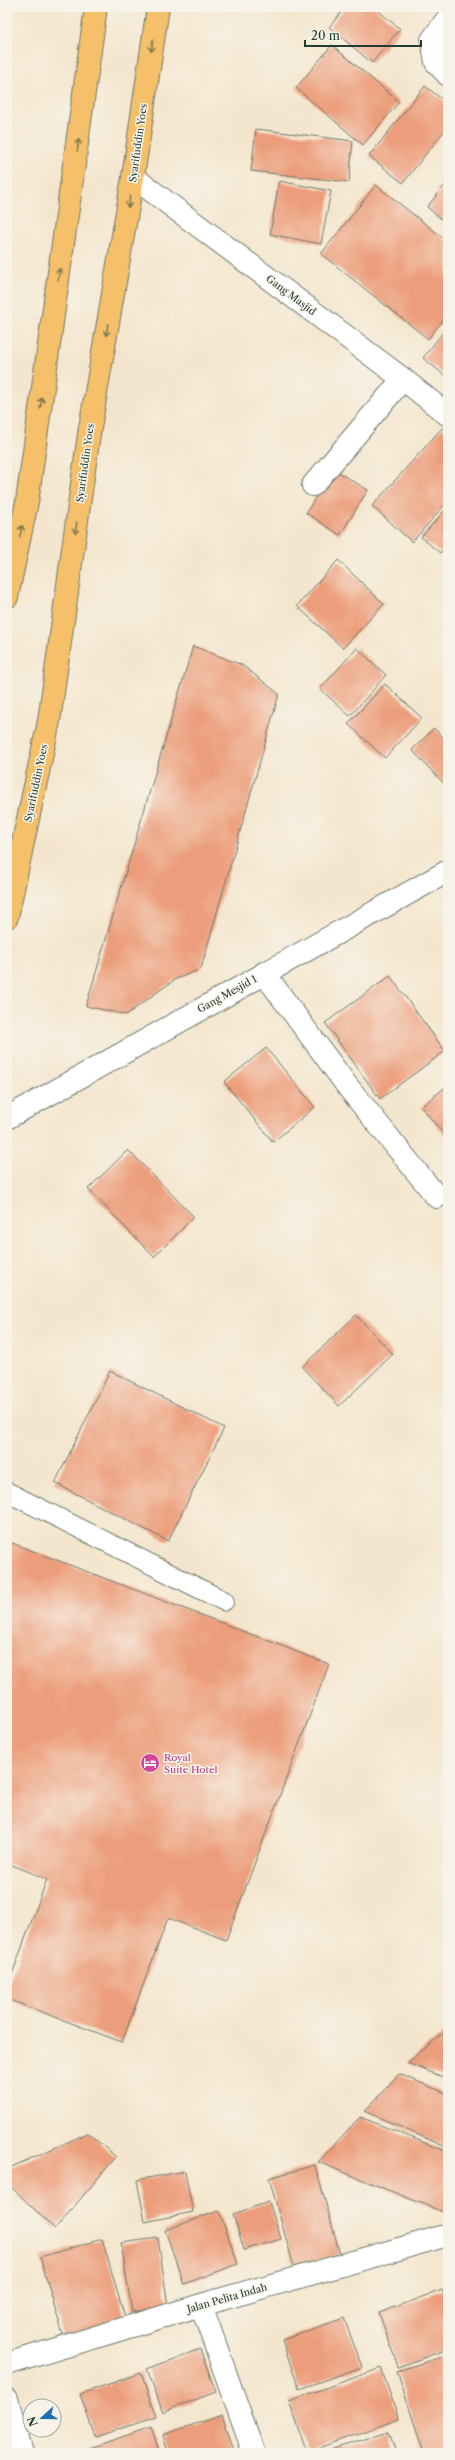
<svg xmlns="http://www.w3.org/2000/svg" width="455" height="2460" font-family="'Libre Caslon Text',serif">
<rect width="100%" height="100%" fill="#f7f3e8"/>
<filter id="ink" filterUnits="userSpaceOnUse"><feTurbulence type="fractalNoise" baseFrequency=".025" numOctaves="2"/><feDisplacementMap in="SourceGraphic" scale="8" xChannelSelector="R" yChannelSelector="G"/><feConvolveMatrix kernelMatrix="1 2 1 2 8 2 1 2 1" color-interpolation-filters="sRGB"/></filter>
<filter id="wash" filterUnits="userSpaceOnUse"><feTurbulence type="fractalNoise" baseFrequency=".012" numOctaves="4" result="noise"/><feDisplacementMap in="SourceGraphic" scale="16" xChannelSelector="R" yChannelSelector="G"/><feGaussianBlur stdDeviation="0.9" result="paint"/><feColorMatrix in="noise" values="0 0 0 0 0 0 0 0 0 0 0 0 0 0 0 0 0 1.4 0 .05"/><feComposite in="paint" operator="in"/></filter>
<g filter="url(#wash)">
<rect width="100%" height="100%" fill="#f4e6ce"/>
<g id="blocks">
<path fill="#ec9e7c" d="M346,7H374L400,29L372,63L329,27Z
M332,45L399,102L363,145L296,88Z
M425,86L448,104V126L403,183L369,156Z
M256,129L353,141L349,182L251,171Z
M279,181L331,191L321,244L270,234Z
M448,181V225L427,207Z
M376,185L448,242V314L428,339L321,254Z
M448,326V378L423,358Z
M442,428L448,434V501L412,542L372,506Z
M333,469L368,490L340,535L306,513Z
M448,507V544L440,553L421,537Z
M338,560L384,604L343,648L297,606Z
M193,646L242,665L279,694L201,969L174,980L126,1015L86,1006Z
M357,648L386,675L350,716L320,689Z
M385,684L422,718L385,758L348,724Z
M434,728L448,743V788L412,750Z
M390,976L445,1051L380,1099L325,1023Z
M266,1048L315,1107L273,1142L224,1082Z
M448,1085V1139L421,1107Z
M128,1150L194,1217L154,1257L88,1189Z
M356,1315L393,1354L339,1406L302,1367Z
M110,1371L224,1428L168,1541L55,1483Z
M7,1541L329,1664L226,1940L168,1918L122,2042L7,1999V1988L47,1879L7,1863Z
M448,2029V2079L407,2063Z
M399,2074L448,2094V2148L365,2111Z
M360,2117L448,2152V2214L318,2162Z
M88,2133L116,2157L55,2229L7,2183V2169Z
M315,2165L340,2254L294,2267L269,2178Z
M185,2171L193,2212L145,2222L137,2180Z
M269,2202L281,2239L244,2250L233,2214Z
M219,2211L238,2264L184,2284L165,2230Z
M158,2238L168,2306L132,2312L121,2243Z
M102,2239L127,2324L65,2342L40,2257Z
M442,2290L448,2306V2349L398,2367L379,2313Z
M344,2318L362,2367L299,2389L282,2340Z
M200,2349L216,2392L163,2412L147,2369Z
M448,2355V2453H424L397,2371Z
M381,2368L399,2419L307,2452L289,2401Z
M141,2373L156,2417L95,2437L80,2394Z
M222,2415L235,2453H168L163,2435Z
M151,2427L160,2453H81V2451Z
M389,2432L396,2453H320Z"/>
</g>
</g>
<g filter="url(#ink)">
<use href="#blocks" fill-opacity="0" stroke="#6a786a" stroke-width="1"/>
<g fill="none" stroke-linecap="round" stroke-linejoin="round">
<defs>
<path id="lane" d="M7,1492L224,1601"/>
<path id="street" d="M448,18L432,40L436,62L448,75
M133,177L403,379L448,415
M313,485L403,379
M264,973L348,1087L437,1197
M7,1118L448,871
M201,2305L254,2453
M7,2364L201,2305L448,2235
M7,2399L22,2453"/>
<path id="highway" d="M7,597L27,502L96,7
M7,917L49,721L89,434L133,177L158,7"/>
</defs>
<use href="#lane" stroke="#6a786a" stroke-width="21"/>
<use href="#street" stroke="#6a786a" stroke-width="24"/>
<use href="#highway" stroke="#6a786a" stroke-width="24"/>
<use href="#lane" stroke="#fff" stroke-width="19"/>
<use href="#street" stroke="#fff" stroke-width="22"/>
<use href="#highway" stroke="#f6c06b" stroke-width="22"/>
</g>
<defs><path id="oneway-shaft" d="M-6 0H5M1.5-3L5.5 0L1.5 3" fill="none" stroke-width="1.6" stroke-linecap="round" stroke-linejoin="round"/></defs>
<g stroke="#80784d">
<use href="#oneway-shaft" transform="translate(152 46) rotate(98)"/>
<use href="#oneway-shaft" transform="translate(78 145) rotate(-83)"/>
<use href="#oneway-shaft" transform="translate(129 202) rotate(100)"/>
<use href="#oneway-shaft" transform="translate(59 274) rotate(-82)"/>
<use href="#oneway-shaft" transform="translate(107 330) rotate(100)"/>
<use href="#oneway-shaft" transform="translate(41 403) rotate(-82)"/>
<use href="#oneway-shaft" transform="translate(76 528) rotate(98)"/>
<use href="#oneway-shaft" transform="translate(21 531) rotate(-78)"/>
</g>
</g>
<defs>
<symbol id="hotel-disc" viewBox="-11 -11 22 22"><circle r="9.5" fill="#d1479c" stroke="#f7f3e8"/><path d="M-6-4.5h1.5V1H6V5H4.5V3h-9V5H-6ZM-4 0a1.8 1.8 0 1 1 3.6 0ZM.5 0V-2.5h3Q6-2.5 6 0Z" fill="#fff"/></symbol>
</defs>
<g fill-rule="evenodd">
<use href="#hotel-disc" x="139" y="1752" width="22" height="22"/>
</g>
<g text-anchor="middle" dominant-baseline="central" stroke-width="3" stroke-linejoin="round" paint-order="stroke">
<g font-size="10" fill="#1f3d34" stroke="#f7f3e8">
<text transform="translate(138 143) rotate(-82)">Syarifuddin Yoes</text>
<text transform="translate(291 295) rotate(37)">Gang Masjid</text>
<text transform="translate(85 463) rotate(-82)">Syarifuddin Yoes</text>
<text transform="translate(36 783) rotate(-78)">Syarifuddin Yoes</text>
<text transform="translate(227 994) rotate(-29)">Gang Mesjid 1</text>
<text transform="translate(227 2298) rotate(-16)">Jalan Pelita Indah</text>
</g>
<g font-size="10" fill="#b23c85" stroke="#f7f3e8" text-anchor="start">
<text x="164" y="1757">Royal<tspan x="164" dy="12">Suite Hotel</tspan></text>
</g>
</g>
<rect width="455" height="2460" fill="none" stroke="#f7f3e8" stroke-width="24"/>
<g transform="translate(42 2418) rotate(249)"><circle r="19" fill="#f7f3e8" stroke="#a1aaa0"/>
<path d="M0-3L7 15L0 10L-7 15Z" fill="#1f6fb2"/>
<text y="-6" font-size="11" font-weight="bold" text-anchor="middle" fill="#1f3d34">N</text>
</g>
<path d="M305 40v6h116v-6" fill="none" stroke="#1f3d34" stroke-width="2"/>
<text x="311" y="40" font-size="12" fill="#1f3d34" stroke="#f7f3e8" stroke-width="3" paint-order="stroke">20 m</text>
</svg>
